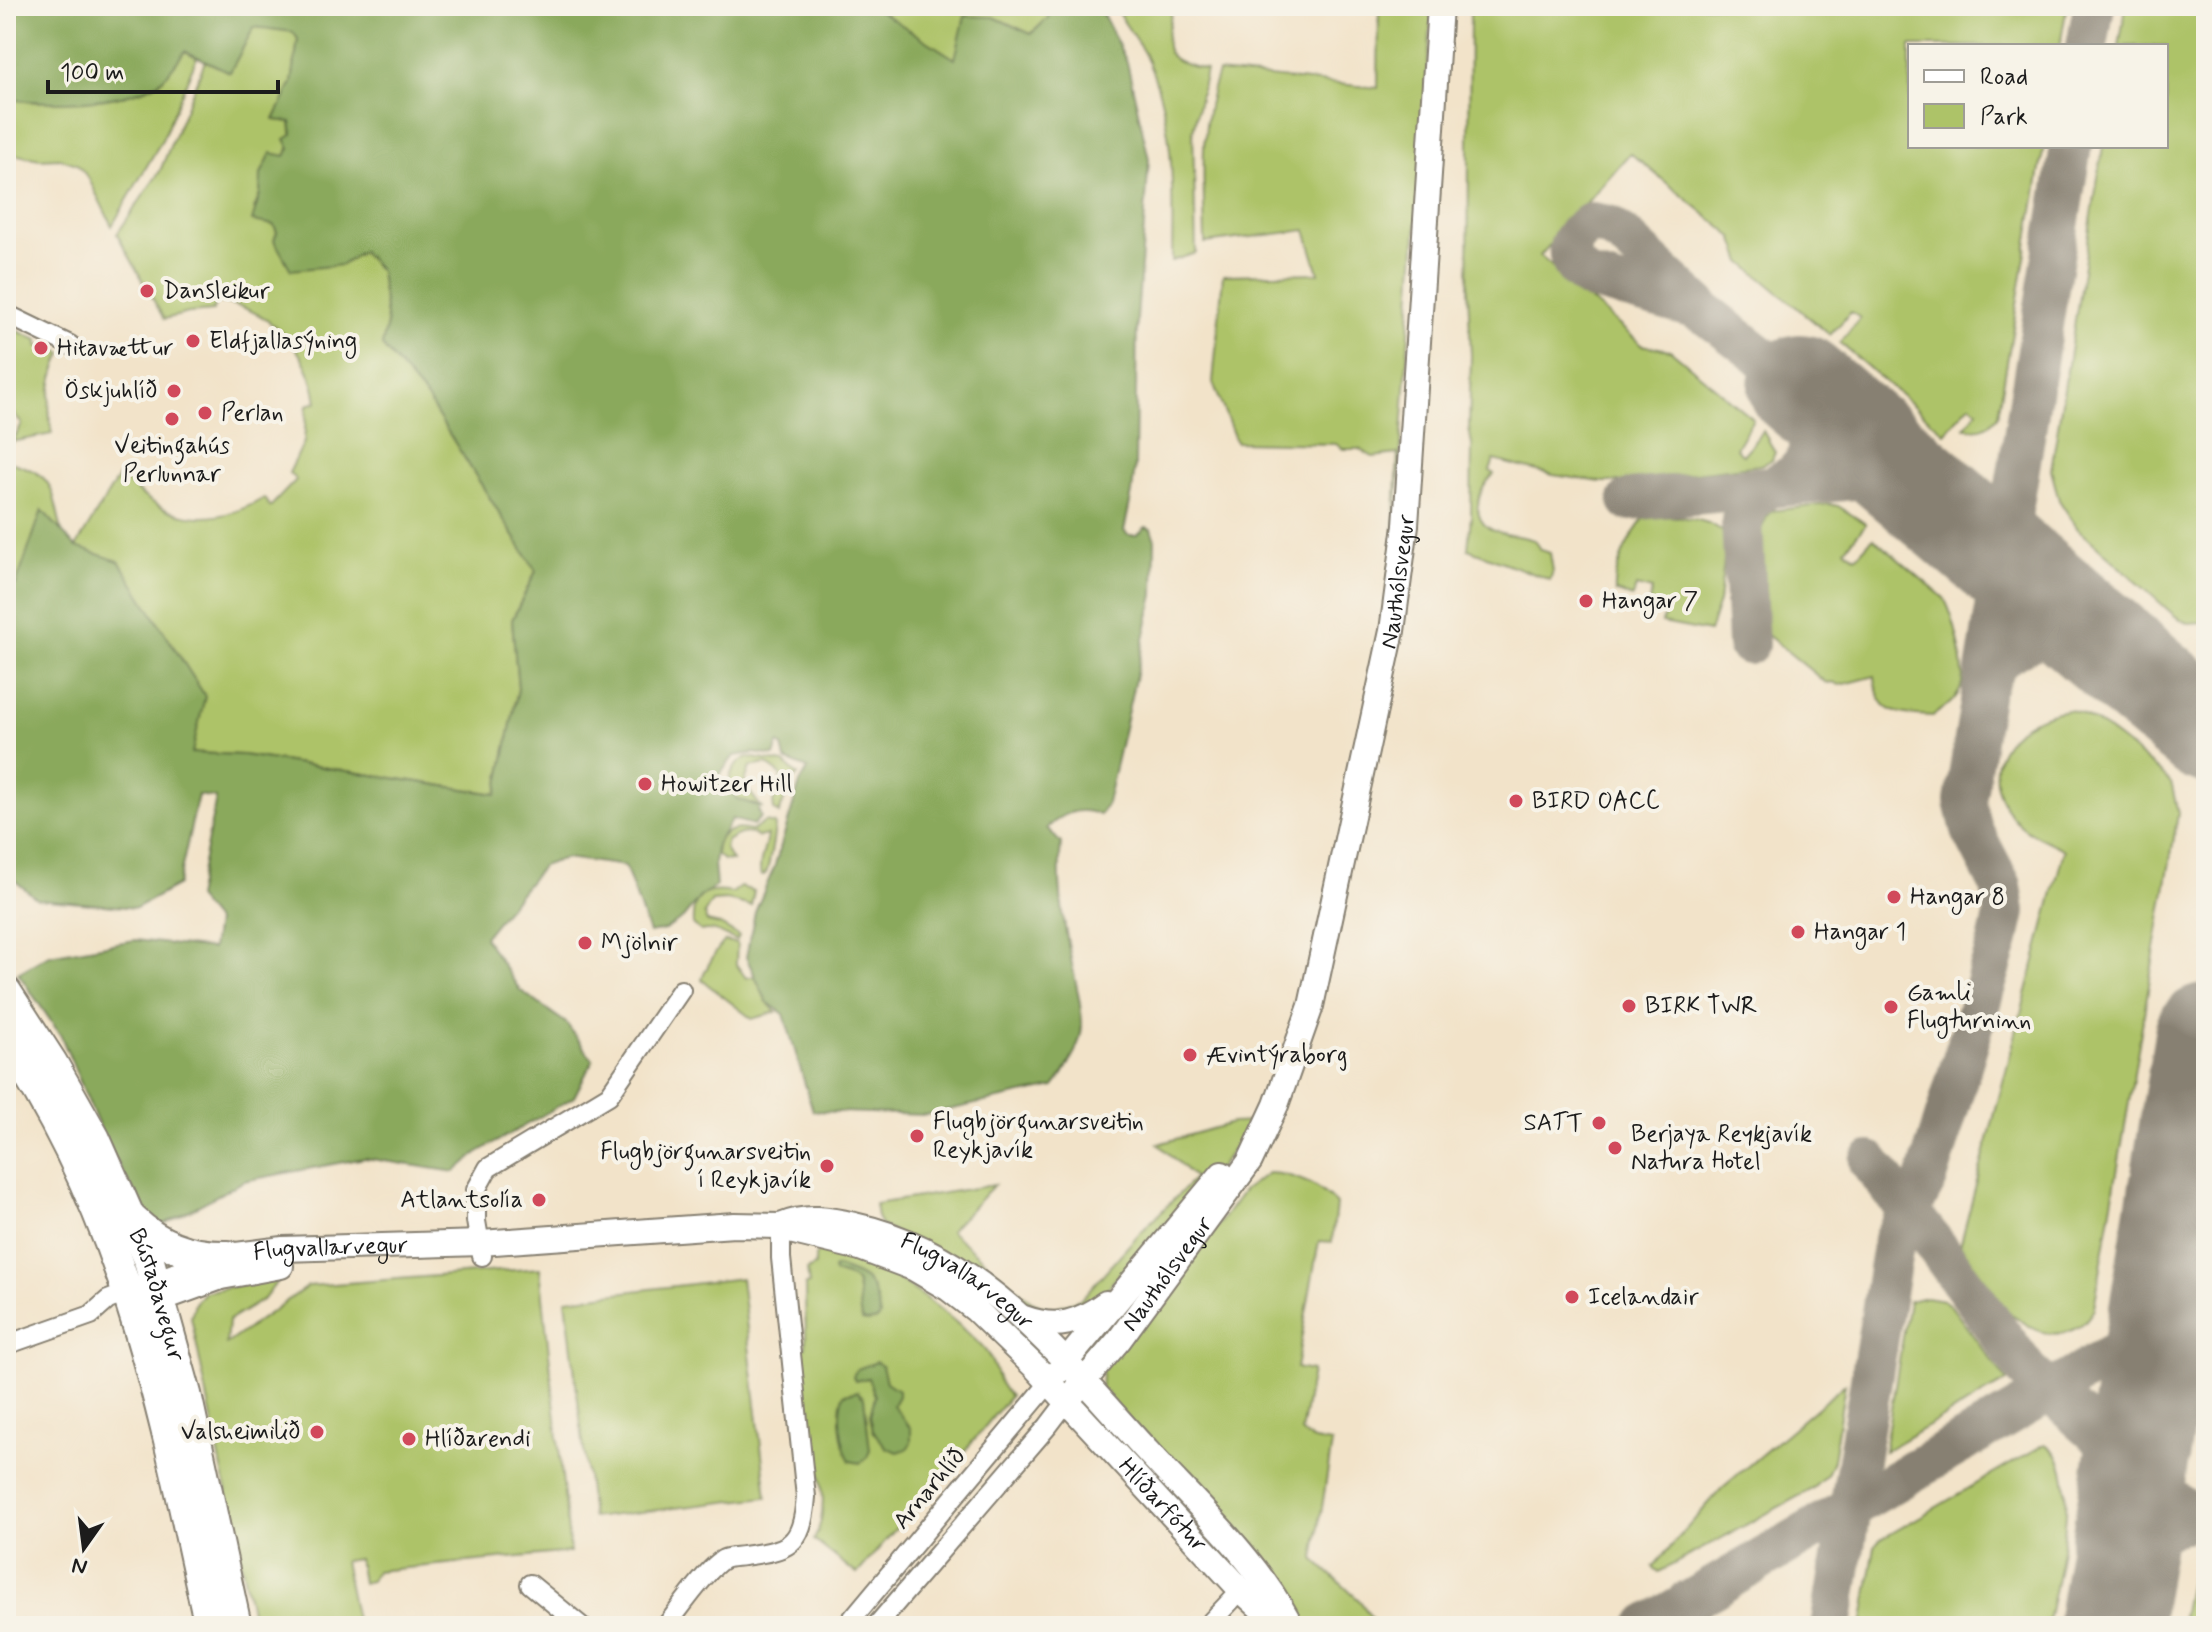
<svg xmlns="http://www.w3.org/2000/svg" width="2212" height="1632" font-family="Mynerve,sans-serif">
<rect width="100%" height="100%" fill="#f7f3e8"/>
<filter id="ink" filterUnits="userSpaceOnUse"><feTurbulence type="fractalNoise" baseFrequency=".0125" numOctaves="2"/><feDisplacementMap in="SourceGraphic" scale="16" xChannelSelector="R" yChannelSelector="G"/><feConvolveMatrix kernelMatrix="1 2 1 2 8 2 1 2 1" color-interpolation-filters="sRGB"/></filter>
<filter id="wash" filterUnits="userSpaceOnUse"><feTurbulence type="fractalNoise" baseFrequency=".006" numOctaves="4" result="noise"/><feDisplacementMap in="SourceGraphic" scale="32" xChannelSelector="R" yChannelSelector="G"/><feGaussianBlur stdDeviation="1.8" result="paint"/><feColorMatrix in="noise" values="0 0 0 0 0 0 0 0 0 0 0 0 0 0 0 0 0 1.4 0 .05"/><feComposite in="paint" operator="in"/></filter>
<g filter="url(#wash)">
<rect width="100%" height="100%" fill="#f2e3c9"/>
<path fill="#adc368" stroke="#647042" stroke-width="2" d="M872,6H1049L1048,18L1031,34L994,17L955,59Z
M1114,6H1173C1164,50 1157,58 1206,70L1193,131L1196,253L1172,261C1173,192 1176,117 1144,53C1135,37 1123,22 1114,6Z
M1379,6H1432L1393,560L1398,454L1373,457L1359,449H1343L1336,444L1236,442L1213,382L1223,275L1319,273L1306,230L1205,243C1204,184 1198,129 1218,72L1378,88Z
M1470,6H2067L2060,46H1910V146H2044L1998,415C1990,426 1979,432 1965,427L1978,410L1970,404L1945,433L1840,343L1860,318L1851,312L1830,335L1742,262L1733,237L1630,153L1540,256L1642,345L1670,350L1753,419L1736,448L1743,455L1763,431L1775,452L1772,460L1760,465L1621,482H1601L1553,475L1494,460L1490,471L1494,474C1485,483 1478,493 1478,507C1478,539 1517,532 1536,541L1541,550L1550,553L1553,571L1550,580L1468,549L1471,515L1472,445L1469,428L1471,356L1468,291Z
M2126,6H2206L2205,622L2188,623L2175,616L2078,529L2059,500L2051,470L2103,146H2166V46H2119Z
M254,27L293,31L298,39L292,84L274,120L291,122C293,135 292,145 285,156L271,154L261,174L260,194L254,209L274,225L277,232L342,265L362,251L380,271L387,324L382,346L426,397L536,571L512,620L518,689L497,794L243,755L192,753L76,547L120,474C161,521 210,530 264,498L270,507L296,480L289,473L304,442L307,405L317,402C310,351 269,306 216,302L213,311L189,313L164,319L117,234L160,171L205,61L230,72Z
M185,51L197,57L162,140L112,226L89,179L77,164L59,158L40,159L6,153V99L38,102L159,83Z
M6,326L38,340V346L46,345L62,353C50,379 46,406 52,434L6,443V440L14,439L22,424L9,408L6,396Z
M6,461C55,474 51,486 62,531L42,511L16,586L6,578Z
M1829,504L1838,506L1866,524L1845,549L1856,557L1873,538L1944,598C1954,616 1966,664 1962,684C1959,699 1944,709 1932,716C1899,714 1877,716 1875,676L1841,685L1825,682L1766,634C1759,594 1748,548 1770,511Z
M1647,515C1672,517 1710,515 1727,536L1719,602L1709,632L1662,623L1667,607L1649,602L1652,590L1636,586L1633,597L1615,592C1613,565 1631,534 1647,515Z
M2068,710C2092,712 2145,760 2165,777L2172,786L2178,814L2094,1308C2082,1333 2054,1341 2029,1326C2021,1321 2017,1316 2008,1313L1960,1246L2064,850C2050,842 2032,836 2020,825C1969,774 2004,719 2068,710Z
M747,757L784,763L798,775L790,784L779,814L774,810L773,802L781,790V775L766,764L750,767L744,784L761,807L738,800L728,790C729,774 733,765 747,757Z
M765,822L775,824C775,831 769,869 766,873C765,875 763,875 761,876C757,865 766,848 767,835L758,837C746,830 738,834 727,841L725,849L732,861L723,860L716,854C717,832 732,826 752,831Z
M740,887L754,891L751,906L727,900L712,901L704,914L707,922L720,925L739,936L737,940C725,937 714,927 701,931L693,925C691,895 705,888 732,893Z
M725,941L737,943L736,964L746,978L755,976L767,1002L776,1012L752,1019L702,980C704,971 718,947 725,941Z
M1253,1122L1217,1171L1146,1243L1101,1296L1069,1317L1044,1319L881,1225L877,1217L875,1204L994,1185L950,1231L1031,1301L1043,1306L1056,1307L1081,1299L1138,1235L1195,1178L1158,1144L1232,1123Z
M1268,1173C1294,1174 1318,1185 1336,1204L1332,1242L1319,1241L1296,1368L1312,1371L1301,1432L1314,1440L1332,1443L1314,1559L1360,1601L1377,1626H1303L1208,1507L1185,1473L1123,1420L1101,1396L1102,1369L1174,1285L1244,1190Z
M822,1249C838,1254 854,1258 870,1264C901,1276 961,1324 984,1349C998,1365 994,1382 1010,1396L916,1511L904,1519L857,1574L814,1540C835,1500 813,1453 806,1412C803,1392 801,1371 799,1350L806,1346L805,1285L809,1284L807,1270L815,1266V1256Z
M540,1268L570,1552L376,1571L371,1581L362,1583L358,1559L344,1561L357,1625L254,1626L191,1317L195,1303L204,1292L260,1281L278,1280L264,1299L228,1321L226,1344L308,1286Z
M741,1278L767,1497L592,1518L566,1299Z
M1926,1297L1943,1300L1951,1306L2007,1381L1884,1451L1909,1301Z
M1845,1384L1833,1460L1827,1475L1812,1489L1659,1572L1653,1567L1722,1488Z
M2045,1444C2088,1466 2054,1587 2047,1626H1862L1875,1546L1880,1540Z
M2206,1562V1626H2180L2190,1578Z"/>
<path fill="#8aa95c" stroke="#53623c" stroke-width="2" d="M6,6H872L955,59L965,16L994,17L1031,34L1048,18L1049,6H1099L1127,62L1149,159L1137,319L1135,465L1132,493L1124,531L1128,535H1137L1146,527L1151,529L1155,540L1154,595L1107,803L1100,815C1079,806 1063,813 1047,828L1061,843C1057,882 1063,921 1071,959C1075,981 1082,1004 1082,1026C1081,1045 1066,1072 1054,1087L925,1115L813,1111L784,1014L767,1002L746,957L755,912L774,868L800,783L808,769L785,760L782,746L778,744L774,756L754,753L734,756L718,777L737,799L761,807L758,809L761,817L753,825L732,819L717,843L714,863L716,886L700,897L683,918L665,930L649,933L625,866L565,858L542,866L484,937L520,990L566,1023L593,1060L574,1097L477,1153L455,1172L365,1158L244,1181L155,1229L105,1141L61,1036L18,973L49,955L135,940L212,949L216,922L196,898L216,798L198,795L178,885L136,908L37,899L6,873V578L16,585L42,510L76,547L119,561L205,696L192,753L243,755L497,794L518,689L512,620L536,571L426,397L382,346L387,324L380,271L362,251L342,265L291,270L274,240L277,232L274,225L252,221L260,194L261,174L271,153L285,156L290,149L285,139L293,134L291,122L274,120L292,83L298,39L293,32L254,27L230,72L185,51C177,61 167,78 156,84C115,105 51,104 6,99Z
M837,1267C870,1279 872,1280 880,1316L877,1320L868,1322L862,1321C857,1311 861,1285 854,1280C850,1276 839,1274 834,1273L833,1269Z
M876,1362L882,1366L886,1382L898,1390V1396L893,1405L911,1429V1443L907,1449L898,1452L887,1448L873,1431L870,1415L875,1396L868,1378L855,1381L853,1376L857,1369Z
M857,1391L864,1398L870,1450L867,1458L860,1463L850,1461C841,1445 836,1411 844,1394Z"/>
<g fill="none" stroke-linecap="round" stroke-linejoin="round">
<path stroke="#878072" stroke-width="42" d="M2087,46L2094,6
M1709,316L1691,307L1588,278C1561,259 1565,239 1592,223L1608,226L1624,237L1709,316L1800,386L1812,411L1815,432L1806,461L1794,475L1760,493L1748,504L1742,520L1748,644
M1629,500L1876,477C1886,479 1898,479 1907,484C1951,504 1993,546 1997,596
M1984,687C1989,679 1993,667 2000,660C2016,645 2042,633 2064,635C2081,636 2097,645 2112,651
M1870,1162L1936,1246L2028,1372L2162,1492L2184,1509L2206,1519
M2153,1362L2174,1326L2206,1305
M2142,1425L2145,1454L2162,1491
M2107,1447C2130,1473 2124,1509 2123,1541
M2117,1581C2144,1539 2152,1528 2203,1518
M1647,1626L2126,1347L2150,1322L2170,1254
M1831,1626L1894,1239L1927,1178L1998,943L2005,912L2001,886L1972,830L1965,801L2071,146"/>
<path stroke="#878072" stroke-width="104" d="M1800,386L2206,731
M2109,1626L2206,1036"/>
</g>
</g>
<g filter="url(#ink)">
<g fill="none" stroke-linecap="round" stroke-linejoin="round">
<defs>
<path id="minor" d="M6,314L70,345
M482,1256L476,1221V1190L488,1168L609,1095L681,990
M6,1345L91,1315L108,1300L129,1292
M530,1584L581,1626
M666,1626C678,1611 709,1566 724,1559C729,1557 737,1557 743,1556C789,1550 802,1547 806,1497L781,1258V1226
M846,1626L1050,1382
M876,1626L1048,1426L1067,1401
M1207,1626L1241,1590"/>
<g id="tertiary">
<path id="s1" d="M783,1225C806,1215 830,1219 854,1225C984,1253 1063,1360 1148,1452C1196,1504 1254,1557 1288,1620"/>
<path id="s2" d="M139,1289L228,1256L283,1249L481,1243L734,1225L781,1226L794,1232L860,1248L913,1268L949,1289L976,1310L1036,1368L1241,1590L1280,1626"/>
<path d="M144,1305L221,1277L281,1266"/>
<path d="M1024,1318C1057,1330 1079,1323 1106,1303"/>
<path d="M1056,1374L1222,1174"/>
<path id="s3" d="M1067,1401L1119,1340L1250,1161L1276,1105L1311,1006L1392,631L1406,525L1440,6"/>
</g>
<g id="primary">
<path id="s4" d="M6,992L52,1063L95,1139L149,1261L186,1394L236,1626"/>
<path d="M6,1040C128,1219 165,1418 210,1626"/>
<path d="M134,1221C160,1246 191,1257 228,1256"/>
</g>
</defs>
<use href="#minor" stroke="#878072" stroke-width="22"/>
<use href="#tertiary" stroke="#878072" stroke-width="28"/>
<use href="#primary" stroke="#878072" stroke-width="34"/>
<use href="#minor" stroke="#fff" stroke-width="18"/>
<use href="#tertiary" stroke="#fff" stroke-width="24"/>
<use href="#primary" stroke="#fff" stroke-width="30"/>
</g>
</g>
<g fill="#d1495b" stroke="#f7f3e8" stroke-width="3">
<circle cx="147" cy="291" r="8"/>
<circle cx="193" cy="341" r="8"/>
<circle cx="41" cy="348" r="8"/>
<circle cx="174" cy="391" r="8"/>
<circle cx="205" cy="413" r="8"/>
<circle cx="172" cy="419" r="8"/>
<circle cx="1586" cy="601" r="8"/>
<circle cx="645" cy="784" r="8"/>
<circle cx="1516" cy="801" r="8"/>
<circle cx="1894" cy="897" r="8"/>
<circle cx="1798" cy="932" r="8"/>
<circle cx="585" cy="943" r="8"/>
<circle cx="1629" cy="1006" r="8"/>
<circle cx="1891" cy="1007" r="8"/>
<circle cx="1190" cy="1055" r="8"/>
<circle cx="1599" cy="1123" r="8"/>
<circle cx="917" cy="1136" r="8"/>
<circle cx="1615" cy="1148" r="8"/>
<circle cx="827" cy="1166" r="8"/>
<circle cx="539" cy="1200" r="8"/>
<circle cx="1572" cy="1297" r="8"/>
<circle cx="317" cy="1432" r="8"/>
<circle cx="409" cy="1439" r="8"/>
</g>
<g text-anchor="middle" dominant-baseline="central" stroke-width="8" stroke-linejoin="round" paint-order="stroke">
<g font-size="24" fill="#1c1c1c" stroke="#f7f3e8" text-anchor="start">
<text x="163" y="291">Dansleikur</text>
<text x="209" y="341">Eldfjallasýning</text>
<text x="57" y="348">Hitavættur</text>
<text x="158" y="391" text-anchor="end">Öskjuhlíð</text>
<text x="221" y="413">Perlan</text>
<text x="172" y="446" text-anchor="middle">Veitingahús<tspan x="172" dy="28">Perlunnar</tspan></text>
<text x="1602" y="601">Hangar 7</text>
<text x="661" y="784">Howitzer Hill</text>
<text x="1532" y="801">BIRD OACC</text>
<text x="1910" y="897">Hangar 8</text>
<text x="1814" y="932">Hangar 1</text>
<text x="601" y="943">Mjölnir</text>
<text x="1907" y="993">Gamli<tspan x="1907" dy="28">Flugturninn</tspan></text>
<text x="1645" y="1006">BIRK TWR</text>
<text x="1206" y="1055">Ævintýraborg</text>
<text x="933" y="1122">Flugbjörgunarsveitin<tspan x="933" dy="28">Reykjavík</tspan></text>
<text x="1583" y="1123" text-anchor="end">SATT</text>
<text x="1631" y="1134">Berjaya Reykjavík<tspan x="1631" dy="28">Natura Hotel</tspan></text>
<text x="811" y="1152" text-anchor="end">Flugbjörgunarsveitin<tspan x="811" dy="28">í Reykjavík</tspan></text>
<text x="523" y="1200" text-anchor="end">Atlantsolía</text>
<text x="1588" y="1297">Icelandair</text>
<text x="301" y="1432" text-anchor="end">Valsheimilið</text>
<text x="425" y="1439">Hlíðarendi</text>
</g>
<g font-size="24" fill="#1c1c1c" stroke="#f7f3e8">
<text stroke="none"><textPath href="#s3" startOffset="902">Nauthólsvegur</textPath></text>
<text stroke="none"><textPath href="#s2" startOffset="198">Flugvallarvegur</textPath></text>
<text stroke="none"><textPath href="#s3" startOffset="162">Nauthólsvegur</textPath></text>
<text stroke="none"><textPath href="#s1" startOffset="200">Flugvallarvegur</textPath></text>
<text stroke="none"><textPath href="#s4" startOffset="340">Bústaðavegur</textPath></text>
<text transform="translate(930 1489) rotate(-50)">Arnarhlíð</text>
<text stroke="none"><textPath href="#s2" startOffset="1134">Hlíðarfótur</textPath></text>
</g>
</g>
<rect width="2212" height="1632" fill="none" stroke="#f7f3e8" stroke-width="32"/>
<rect x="1908" y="44" width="260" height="104" fill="#f7f3e8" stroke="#9f9d96" stroke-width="2"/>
<rect x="1924" y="70" width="40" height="12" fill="#ffffff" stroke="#9f9d96" stroke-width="2"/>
<text x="1980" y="84" font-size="24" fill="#1c1c1c">Road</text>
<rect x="1924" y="104" width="40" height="24" fill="#adc368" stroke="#9f9d96" stroke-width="2"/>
<text x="1980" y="124" font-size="24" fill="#1c1c1c">Park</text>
<g transform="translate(84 1548) rotate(194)" stroke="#f7f3e8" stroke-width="6" paint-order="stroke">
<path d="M0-6L14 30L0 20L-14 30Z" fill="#1c1c1c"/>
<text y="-12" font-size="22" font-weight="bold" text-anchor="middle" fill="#1c1c1c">N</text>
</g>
<path d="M48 80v12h230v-12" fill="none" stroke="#1c1c1c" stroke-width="4"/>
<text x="60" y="80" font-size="24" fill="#1c1c1c" stroke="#f7f3e8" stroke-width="6" paint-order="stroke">100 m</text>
</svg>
